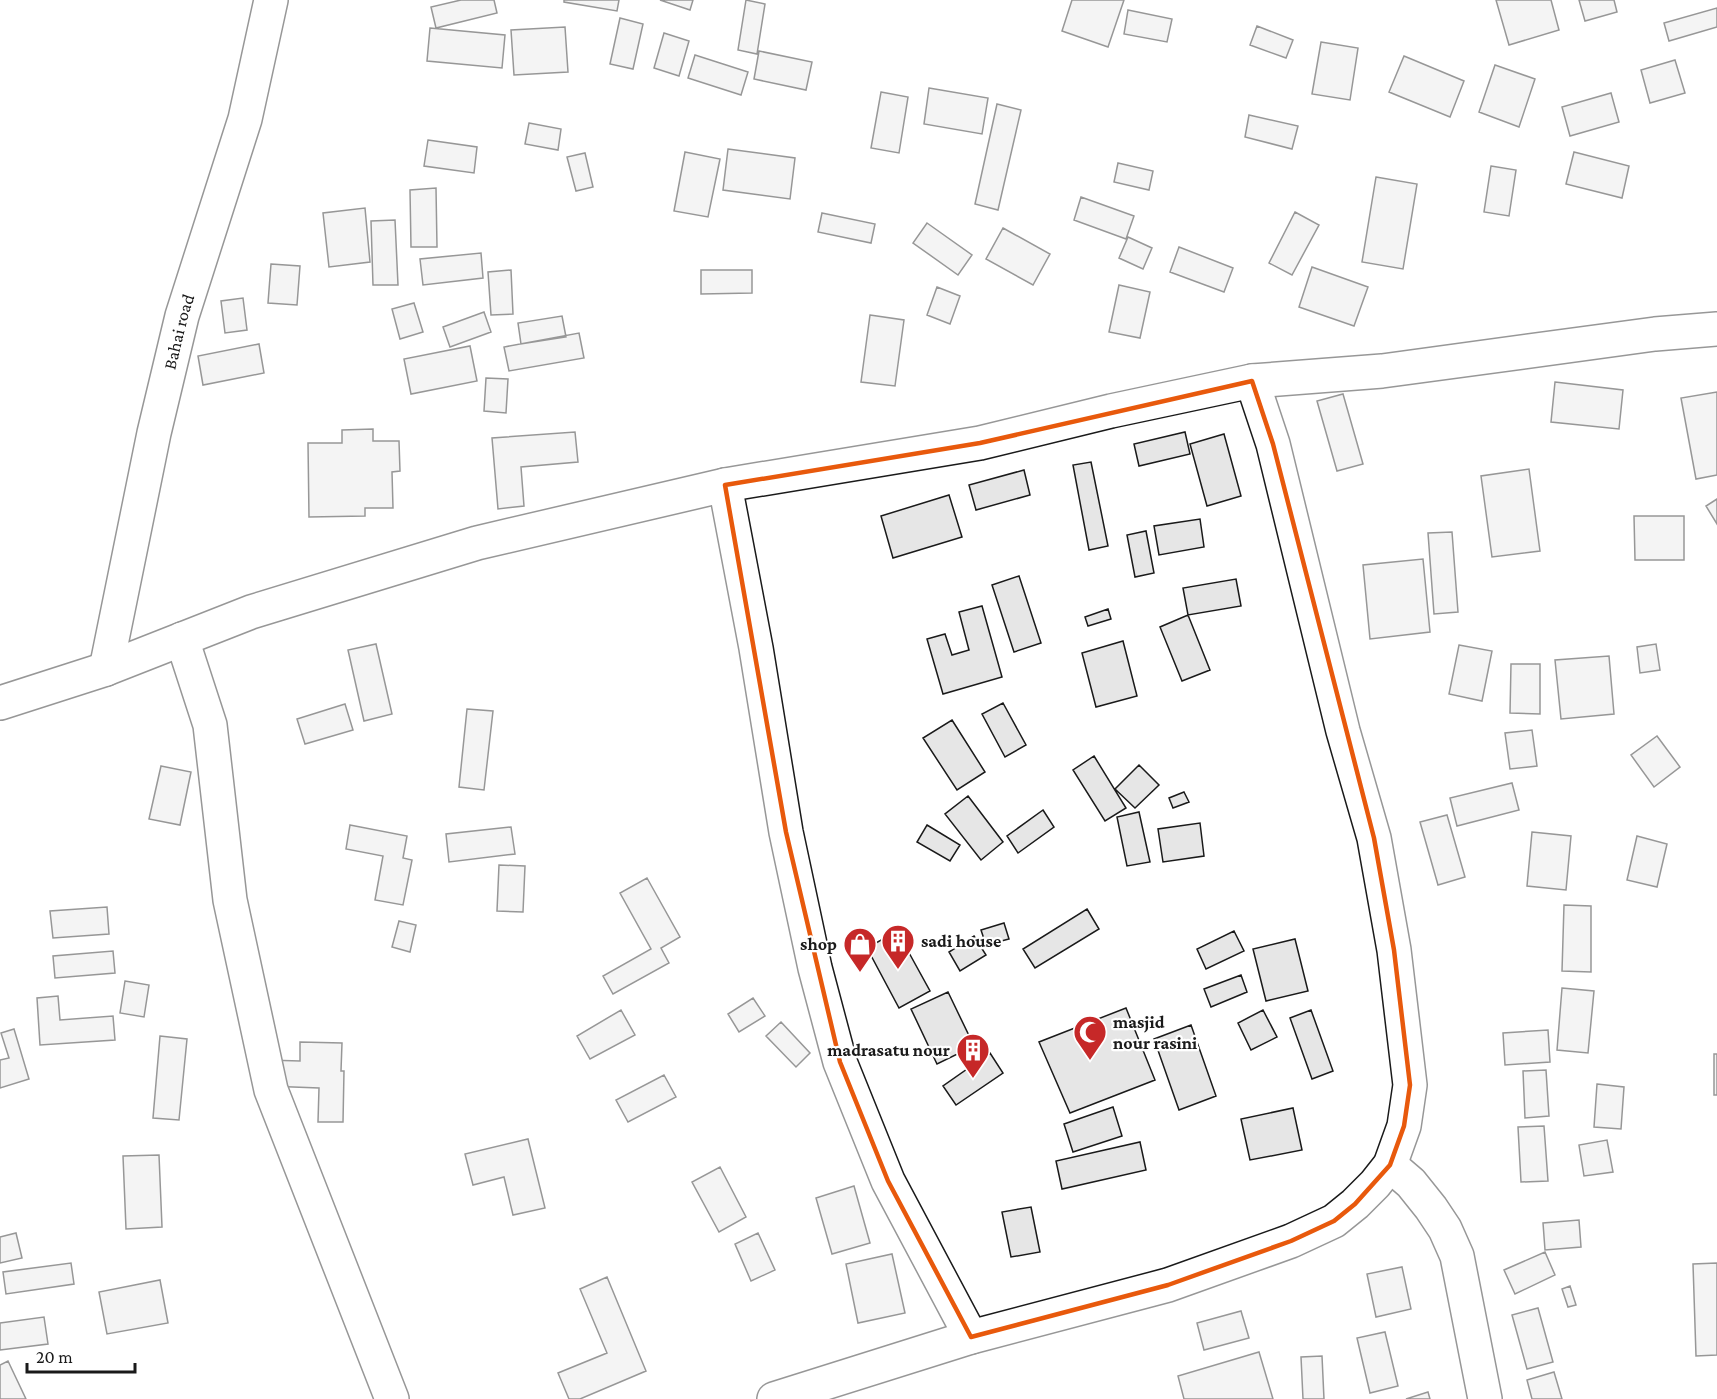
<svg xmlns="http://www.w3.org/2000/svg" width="1717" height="1399" font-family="'Crimson Pro',serif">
<rect width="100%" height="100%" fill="#fff"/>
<path fill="#e6e6e6" stroke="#1a1a1a" stroke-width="1.5" d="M461,0H494L497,13L436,28L431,7Z
M564,0H619L617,11L564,2Z
M660,0H693L690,10Z
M746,0L765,4L757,54L738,50Z
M1072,0H1124L1108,47L1062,31Z
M1496,0H1551L1559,30L1509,45Z
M1579,0H1614L1617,12L1585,21Z
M1717,8V27L1669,41L1664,23Z
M1128,10L1172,19L1167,42L1124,34Z
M620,18L643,24L633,69L610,64Z
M1257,26L1293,40L1286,58L1250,45Z
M565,27L568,72L514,75L511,30Z
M430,28L505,35L502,68L427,61Z
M664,33L689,41L679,76L654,68Z
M1321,42L1358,48L1350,100L1312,94Z
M759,51L812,62L806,90L754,79Z
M695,55L748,72L741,95L688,78Z
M1404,56L1464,81L1450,117L1389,92Z
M1675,60L1685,93L1650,103L1641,70Z
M1495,65L1535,79L1519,127L1479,112Z
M929,88L988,98L982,134L924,124Z
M881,92L908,97L899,153L871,148Z
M1611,93L1619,122L1570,136L1562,107Z
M997,104L1021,110L998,210L975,204Z
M1249,115L1298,126L1292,149L1245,137Z
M529,123L561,129L558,150L525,144Z
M428,140L477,147L474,173L424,166Z
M728,149L795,158L790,199L723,190Z
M685,152L720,159L708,217L674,211Z
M1574,152L1629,166L1622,198L1566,184Z
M585,153L593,187L576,191L567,157Z
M1118,163L1153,171L1149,190L1114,182Z
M1491,166L1516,170L1509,216L1484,212Z
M1376,177L1417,184L1403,269L1362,262Z
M436,188L437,247H411L410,190Z
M1081,197L1134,216L1126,239L1074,220Z
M365,208L370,262L329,267L323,213Z
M1295,212L1319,225L1292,275L1269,263Z
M822,213L875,224L871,243L818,232Z
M395,220L398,285H373L371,221Z
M927,223L972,255L958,275L913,243Z
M1003,228L1050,254L1033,285L986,259Z
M1128,237L1152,248L1143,269L1119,258Z
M1179,247L1233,268L1224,292L1170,272Z
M481,253L483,278L423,285L420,259Z
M271,264L300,266L297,305L268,303Z
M1312,267L1368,287L1354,326L1299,307Z
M511,270L513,314L491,315L488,272Z
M701,270H752V293L701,294Z
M1119,285L1150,292L1140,338L1109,332Z
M937,287L960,296L950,324L927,315Z
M243,298L247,330L225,333L221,301Z
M414,303L423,332L400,339L392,309Z
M484,312L491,332L450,347L443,327Z
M870,315L904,320L895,386L861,382Z
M562,316L566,337L521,344L518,323Z
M579,333L584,358L509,371L504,347Z
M259,344L264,373L203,385L198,356Z
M470,346L477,381L411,394L404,359Z
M486,378L508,379L506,413L484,411Z
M1555,382L1623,390L1619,429L1551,422Z
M1717,392V475L1696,479L1681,398Z
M1343,394L1363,464L1337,471L1317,401Z
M373,429V441H399L400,471L392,472L393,508H365V516L309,517L308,443H342V430Z
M575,432L578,462L521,467L524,506L498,509L492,438Z
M1185,432L1190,454L1139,466L1134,444Z
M1224,434L1241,496L1207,506L1190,444Z
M1091,462L1108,546L1089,550L1073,465Z
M1529,469L1540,551L1492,557L1481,476Z
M1024,470L1030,495L976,510L969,485Z
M949,495L962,537L893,558L881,516Z
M1717,499V524L1706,506Z
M1634,516H1684V560H1635Z
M1200,519L1204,547L1159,555L1154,526Z
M1146,531L1154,573L1135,577L1127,535Z
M1452,532L1458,612L1434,614L1428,533Z
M1423,559L1430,632L1370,639L1363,565Z
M1019,576L1041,643L1014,652L992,585Z
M1236,579L1241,606L1188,615L1183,588Z
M982,606L1002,677L943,694L927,639L945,634L952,655L969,650L959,612Z
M1108,609L1111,619L1088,626L1085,617Z
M1188,615L1210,670L1182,681L1160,627Z
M1123,641L1137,696L1096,707L1082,653Z
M376,644L392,714L364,721L348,650Z
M1656,644L1660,670L1640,673L1637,647Z
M1459,645L1492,651L1482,701L1449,694Z
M1609,656L1614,714L1561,719L1555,660Z
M1511,664H1540V714L1510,713Z
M1003,703L1026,745L1005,757L982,714Z
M345,704L353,730L305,744L297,719Z
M467,709L493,711L484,790L459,787Z
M952,720L985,772L957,790L923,738Z
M1532,730L1537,766L1510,769L1505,733Z
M1657,736L1680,767L1654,787L1631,755Z
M1094,756L1126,808L1105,821L1073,770Z
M1139,765L1159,785L1135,808L1115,789Z
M161,766L191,772L180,825L149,819Z
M1512,783L1519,810L1457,826L1450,798Z
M1184,792L1189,802L1173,808L1169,798Z
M968,796L1003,842L981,860L945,814Z
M1043,810L1054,827L1018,853L1007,836Z
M1139,812L1150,862L1127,866L1117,817Z
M1447,815L1465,877L1438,885L1420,822Z
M1200,823L1204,856L1163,862L1158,829Z
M350,825L407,836L403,858L412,860L403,905L375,900L383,856L346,849Z
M927,825L960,845L950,861L917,842Z
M511,827L515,854L449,862L446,834Z
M1532,832L1571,836L1566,890L1527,886Z
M1637,836L1667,844L1657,887L1627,880Z
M499,865L525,866L523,912L497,911Z
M647,878L680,937L661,948L669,963L613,994L603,976L651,949L620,893Z
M1564,905L1591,906V972L1562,971Z
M107,907L109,934L53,938L50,911Z
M1087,909L1099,929L1035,968L1023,949Z
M399,921L416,925L410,952L392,947Z
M1004,923L1009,939L986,945L981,930Z
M897,931L930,991L899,1008L867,948Z
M1234,931L1244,951L1206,969L1197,949Z
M974,936L986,955L960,971L949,952Z
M1295,939L1308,991L1266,1001L1253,949Z
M113,951L115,973L55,978L53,956Z
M1241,975L1247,992L1211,1007L1204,989Z
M125,981L149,985L144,1017L120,1013Z
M1562,988L1594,991L1588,1053L1557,1050Z
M948,992L974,1046L937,1064L911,1009Z
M58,996L60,1020L113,1016L115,1040L40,1045L37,998Z
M753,998L765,1016L739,1032L728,1014Z
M1126,1008L1155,1080L1070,1113L1039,1042Z
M621,1010L635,1035L590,1059L577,1036Z
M1263,1010L1277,1037L1251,1050L1238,1023Z
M1311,1010L1333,1071L1312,1079L1290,1018Z
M781,1022L810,1053L796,1067L766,1036Z
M1191,1025L1216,1096L1179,1110L1154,1039Z
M14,1029L29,1079L0,1088V1060L9,1058L1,1033Z
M1548,1030L1550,1062L1505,1065L1503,1033Z
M160,1036L187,1039L179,1120L153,1118Z
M300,1042L342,1043L341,1071H344L343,1122H318L319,1088L267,1086V1060L300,1061Z
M990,1053L1003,1073L956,1105L943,1086Z
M1714,1054H1717V1095H1714Z
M1546,1070L1549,1116L1525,1118L1523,1071Z
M664,1075L676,1097L628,1122L616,1100Z
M1597,1084L1624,1087L1621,1129L1594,1127Z
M1113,1107L1122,1136L1073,1152L1064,1124Z
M1293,1108L1302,1150L1250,1160L1241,1119Z
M1544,1126L1548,1181L1521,1182L1518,1127Z
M528,1139L545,1208L513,1215L504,1177L473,1185L465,1154Z
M1607,1140L1613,1172L1584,1176L1579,1145Z
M1140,1142L1146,1170L1062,1189L1056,1161Z
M159,1155L162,1227L126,1229L123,1156Z
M720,1167L746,1217L719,1232L692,1182Z
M854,1186L870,1243L832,1254L816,1198Z
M1031,1207L1040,1252L1011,1257L1002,1212Z
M1579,1220L1581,1247L1545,1250L1543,1223Z
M16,1233L22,1258L0,1263V1237Z
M758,1233L775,1270L751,1281L735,1244Z
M1545,1252L1555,1275L1515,1294L1504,1270Z
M892,1254L905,1313L858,1323L846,1264Z
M71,1263L74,1284L6,1294L3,1272Z
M1717,1263V1355L1696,1356L1693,1264Z
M1402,1267L1411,1309L1376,1317L1367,1274Z
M607,1277L646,1371L580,1399H569L558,1373L607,1353L580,1289Z
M160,1280L168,1323L107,1334L99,1292Z
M1570,1286L1576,1305L1568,1307L1562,1289Z
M1538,1308L1553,1362L1527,1369L1512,1315Z
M1241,1311L1249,1338L1204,1350L1197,1323Z
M44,1317L48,1344L0,1350V1323Z
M1385,1332L1398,1386L1370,1393L1357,1338Z
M1259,1352L1273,1399H1184L1178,1376Z
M1322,1356L1324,1399H1303L1301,1357Z
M8,1361L26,1399H0V1365Z
M1554,1372L1562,1399H1532L1527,1380Z
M1428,1392L1430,1399H1406Z"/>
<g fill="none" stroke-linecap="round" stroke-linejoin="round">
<defs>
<g id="street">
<path d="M725,485L756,648L786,832L815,968L840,1062L888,1181L971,1337"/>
<path d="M182,639L210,725L230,900L271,1090L392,1399"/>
<path id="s1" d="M106,669L154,433L182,316L245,119L271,0"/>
<path d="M0,703L106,669L251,612L477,543L725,485L980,443L1111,411L1252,381L1382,371L1655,334L1717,329"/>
<path d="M1390,1165L1411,1183L1431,1208L1445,1229L1457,1256L1485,1399"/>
<path d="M774,1399L971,1337L1168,1285L1291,1241L1334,1221L1355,1204L1375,1184L1390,1165L1404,1126L1410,1085L1394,950L1374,838L1343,731L1273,444L1252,381"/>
</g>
</defs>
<use href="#street" stroke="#1a1a1a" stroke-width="36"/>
<use href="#street" stroke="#fff" stroke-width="33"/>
</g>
<path d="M0 0H1717V1399H0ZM1252,381L1273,444L1374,838L1394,950L1410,1085L1404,1126L1390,1165L1355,1204L1334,1221L1291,1241L1168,1285L971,1337L888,1181L840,1062L786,832L725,485L980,443Z" fill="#fff" fill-opacity=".55" fill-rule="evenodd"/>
<path fill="none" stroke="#e8590c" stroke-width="4.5" stroke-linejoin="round" d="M1252,381L1273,444L1374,838L1394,950L1410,1085L1404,1126L1390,1165L1355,1204L1334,1221L1291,1241L1168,1285L971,1337L888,1181L840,1062L786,832L725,485L980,443Z"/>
<defs>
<symbol id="building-pin" viewBox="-11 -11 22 30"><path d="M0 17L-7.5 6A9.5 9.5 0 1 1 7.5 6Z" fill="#c62828" stroke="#fff"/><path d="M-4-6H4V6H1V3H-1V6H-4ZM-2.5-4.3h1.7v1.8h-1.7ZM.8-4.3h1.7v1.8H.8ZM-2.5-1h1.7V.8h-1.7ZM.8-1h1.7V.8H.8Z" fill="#fff"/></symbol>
<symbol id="shop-pin" viewBox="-11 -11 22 30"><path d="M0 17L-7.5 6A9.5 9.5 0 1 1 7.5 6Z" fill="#c62828" stroke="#fff"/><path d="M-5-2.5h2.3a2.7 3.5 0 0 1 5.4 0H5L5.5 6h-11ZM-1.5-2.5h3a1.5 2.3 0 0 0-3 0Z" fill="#fff"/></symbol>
<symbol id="mosque-pin" viewBox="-11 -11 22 30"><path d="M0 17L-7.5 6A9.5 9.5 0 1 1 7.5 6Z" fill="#c62828" stroke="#fff"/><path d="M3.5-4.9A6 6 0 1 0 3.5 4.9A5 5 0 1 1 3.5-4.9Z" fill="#fff"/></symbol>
</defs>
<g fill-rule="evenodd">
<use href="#building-pin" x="879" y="922" width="38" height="52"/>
<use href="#shop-pin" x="841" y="925" width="38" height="52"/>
<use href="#mosque-pin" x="1071" y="1013" width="38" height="52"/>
<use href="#building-pin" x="954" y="1031" width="38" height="52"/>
</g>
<g text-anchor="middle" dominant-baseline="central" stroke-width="4.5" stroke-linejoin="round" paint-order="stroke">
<g font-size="18" fill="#1a1a1a" stroke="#fff">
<text stroke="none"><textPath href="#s1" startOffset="345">Bahai road</textPath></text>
</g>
<g font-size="18" font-weight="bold" fill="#1a1a1a" stroke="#fff" text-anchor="start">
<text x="921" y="941">sadi house</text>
<text x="837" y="944" text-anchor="end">shop</text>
<text x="1113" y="1022">masjid<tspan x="1113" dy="21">nour rasini</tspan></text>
<text x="950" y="1050" text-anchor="end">madrasatu nour</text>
</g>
</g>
<path d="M27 1363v9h108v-9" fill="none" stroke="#1a1a1a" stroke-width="3"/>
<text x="36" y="1363" font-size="18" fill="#1a1a1a" stroke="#ffffff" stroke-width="4.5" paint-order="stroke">20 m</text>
</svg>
